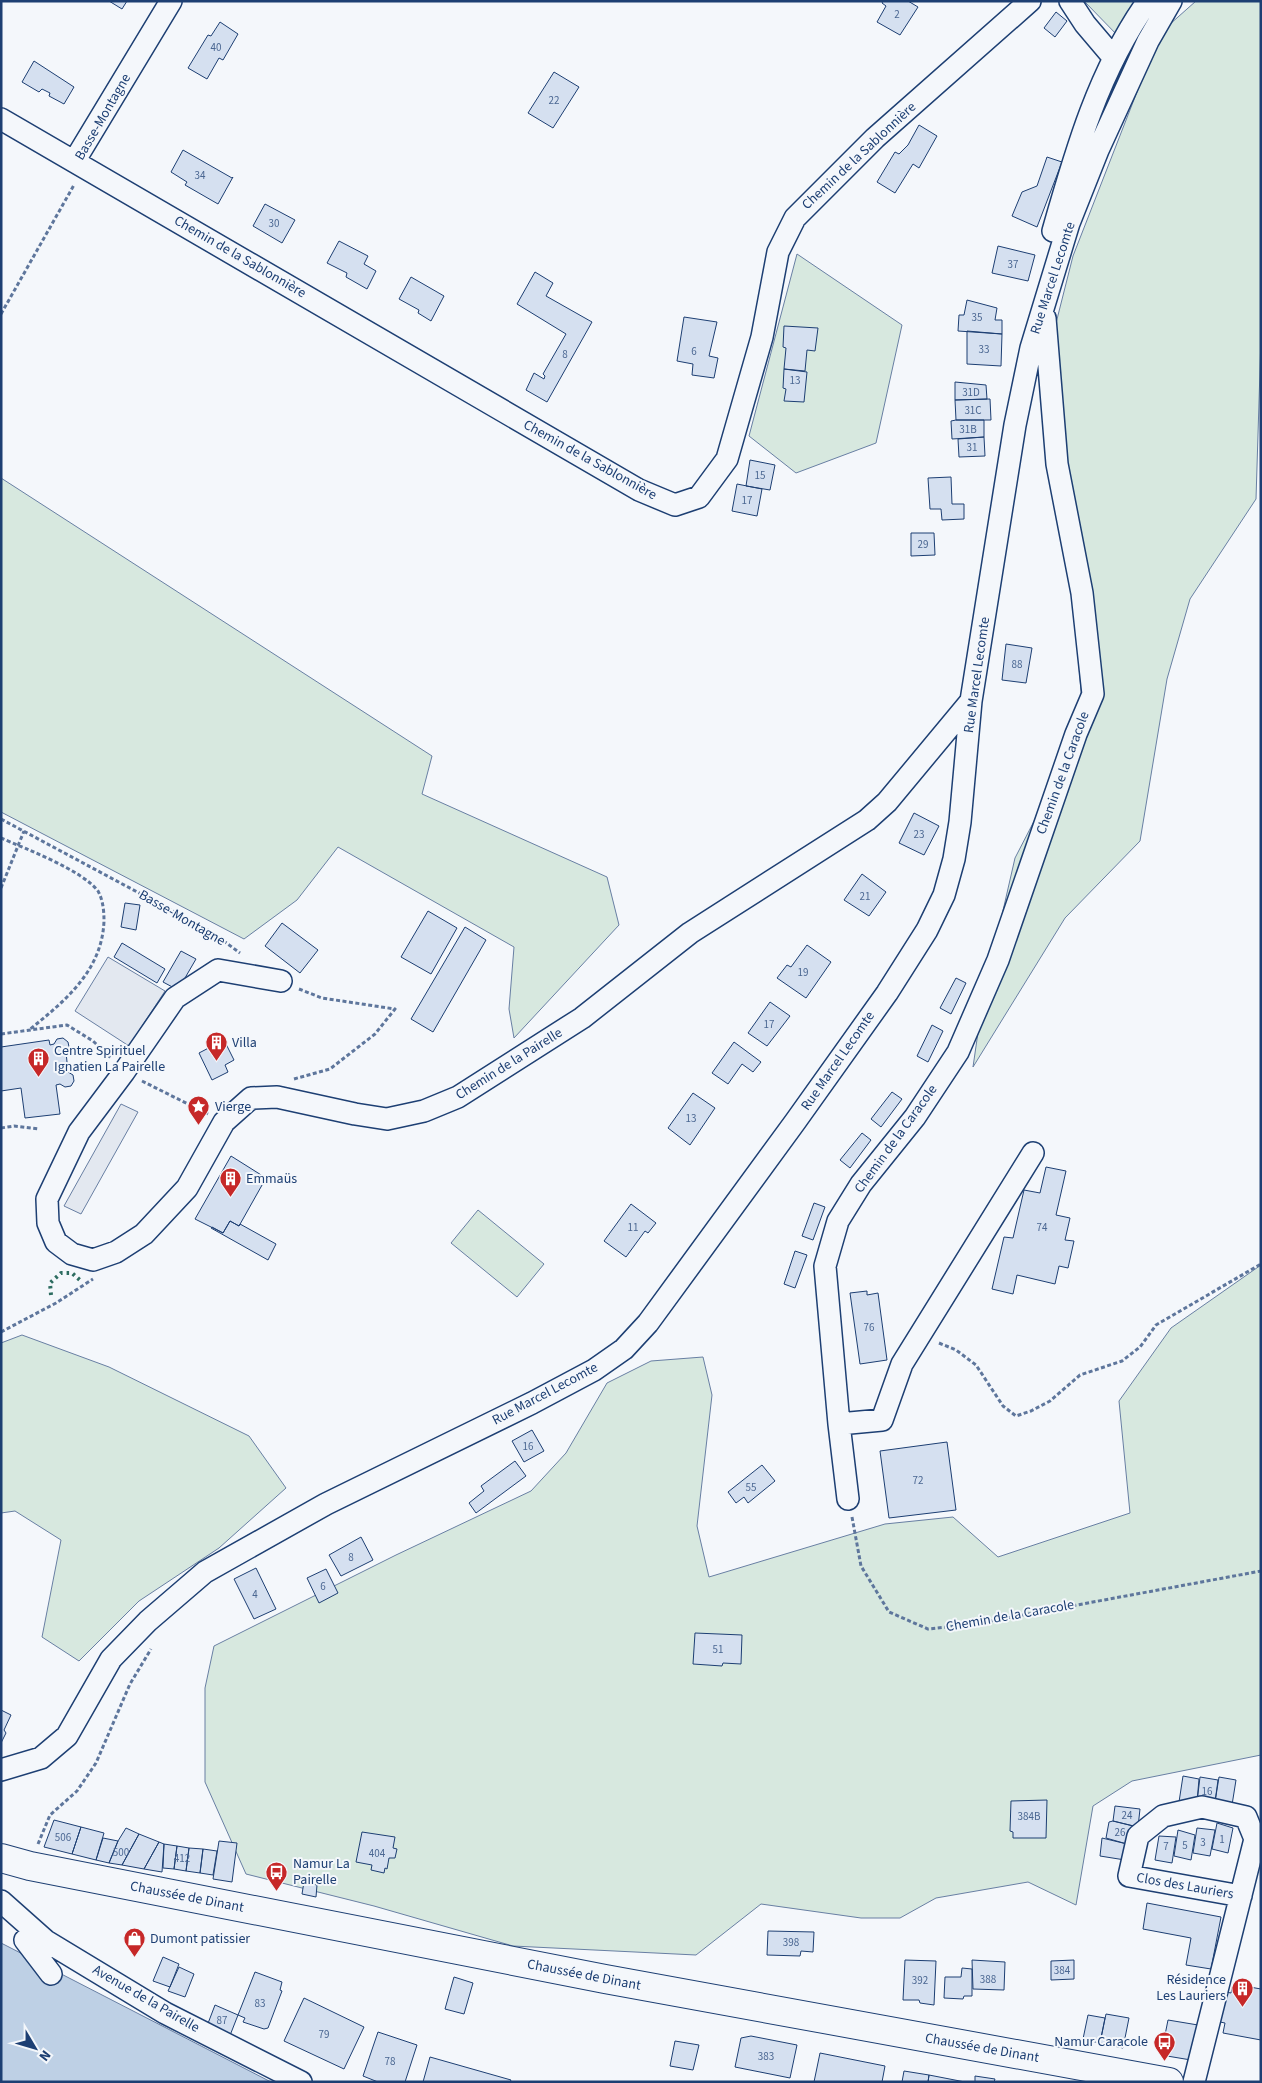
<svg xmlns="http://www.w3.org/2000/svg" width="1262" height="2083" font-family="'Source Sans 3',sans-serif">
<rect width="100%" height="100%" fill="#f4f7fb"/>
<path fill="#d7e8df" stroke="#687fa3" d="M1084,1H1143L1120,38Z
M1196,1H1261V337L1256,499L1190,599L1167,679L1140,841L1065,918L973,1067L983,998L1015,858L1047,796L1082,703L1052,339L1073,256L1160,33Z
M797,254L902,325L876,443L796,473L749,436Z
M1,478L432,756L422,794L607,877L619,925L514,1038L509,1009L514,947L338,847L297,900L244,939L1,812Z
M478,1210L544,1264L517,1297L451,1243Z
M1261,1265V1755L1132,1781L1093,1806L1076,1905L1028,1882L936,1898L900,1918H861L761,1904L696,1955L513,1946L374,1906L246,1874L205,1782V1688L214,1646L396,1555L531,1491L566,1453L607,1383L651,1361L703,1357L712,1395L697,1526L709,1577L885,1524L953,1517L998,1557L1130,1513L1119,1401L1171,1328Z
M22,1335L109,1367L249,1436L286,1488L219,1548L139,1601L79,1661L42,1637L61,1540L15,1511L1,1513V1343Z"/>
<path fill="#e3e8f0" stroke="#687fa3" d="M108,957L165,991L129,1046L75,1011Z
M121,1104L138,1112L81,1214L64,1206Z"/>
<path fill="#bed0e5" stroke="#687fa3" d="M1,1943L5,1945L271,2082H1Z"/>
<path fill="#d5e0f0" stroke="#1d3f73" d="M109,1H127L122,9Z
M883,1H908L918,7L900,35L877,22L886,6L882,3Z
M1056,12L1067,21L1055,37L1044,28Z
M220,22L238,34L223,60L219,58L207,79L188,68L208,35L211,36Z
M34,61L74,87L64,104L49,96L50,93L42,89L39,92L22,82Z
M554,72L579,87L553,128L528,113Z
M919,125L937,136L919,168L913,164L895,193L877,182L895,152L899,154L908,145Z
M183,150L232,178L233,177L218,204L185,185L187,182L171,172Z
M1047,157L1062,162L1037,227L1012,216L1022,192L1037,186Z
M265,204L295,220L282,243L253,226Z
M339,241L368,256L364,264L376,271L367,289L346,277L347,273L327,263Z
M998,246L1035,255L1028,281L992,273Z
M535,272L553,283L546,296L592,322L547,402L526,390L534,373L544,379L545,376L543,374L566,334L517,304Z
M411,277L444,296L431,321L418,313L419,310L399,299Z
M967,300L997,308L995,320H1002V334L958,331L959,315H964Z
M684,317L717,322L709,356L718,358L714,378L692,375L693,364L677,361Z
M784,326L818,328L815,351L807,350L805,371L784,369L786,348L783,347Z
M967,331L1002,334L1001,366L967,364Z
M784,369L807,372L804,402L784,401L786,389L783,388Z
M955,382L986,385L987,399L955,400Z
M990,399L991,420H956L955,400Z
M956,420H984V437L952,439L951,421Z
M984,437L985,456L959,457L958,439Z
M750,460L775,465L770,490L746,486Z
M951,477L952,504H964V519L942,520L941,509H930L928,478Z
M737,484L762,489L757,516L732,511Z
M911,533H934L935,555L911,556Z
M1006,644L1032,648L1026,683L1002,680Z
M914,813L939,826L924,855L899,843Z
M862,874L886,892L869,916L844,900Z
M125,903L140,905L136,930L121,927Z
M428,911L457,928L431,974L401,957Z
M282,923L318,950L300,973L265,946Z
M465,927L486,940L433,1032L411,1019Z
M122,943L165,969L157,983L114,957Z
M807,945L831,962L806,998L777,978L787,965L791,967Z
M181,951L196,959L178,990L163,982Z
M956,978L966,983L951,1014L940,1008Z
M770,1002L790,1016L767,1046L748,1033Z
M932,1025L943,1031L928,1062L917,1056Z
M63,1038L68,1042L69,1047L66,1052L68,1072L73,1075L74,1081L71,1086L65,1087L60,1084L56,1085L60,1114L25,1118L21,1088L1,1091V1047L49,1040L50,1045L54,1044L57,1039Z
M224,1040L234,1060L225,1065L228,1072L212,1080L199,1053Z
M734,1042L761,1062L753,1072L742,1064L728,1084L712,1073Z
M892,1092L902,1099L881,1127L871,1119Z
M693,1093L715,1108L690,1145L668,1128Z
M862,1133L871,1140L850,1168L840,1160Z
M231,1156L266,1178L239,1226L230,1221L223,1233L195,1219Z
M1046,1167L1066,1171L1056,1215L1070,1218L1065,1240L1074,1241L1068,1268L1059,1266L1055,1284L1017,1275L1013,1294L992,1289L1004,1237L1013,1238L1024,1190L1040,1193Z
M814,1203L825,1207L813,1240L802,1236Z
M631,1204L656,1223L648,1233L645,1231L626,1257L604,1241Z
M230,1221L239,1226L240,1224L276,1244L268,1260L211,1228L212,1227L223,1233Z
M795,1251L807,1255L795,1288L784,1284Z
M867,1291V1295L878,1293L887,1360L860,1364L850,1293Z
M532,1430L544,1451L524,1462L512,1441Z
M947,1442L956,1510L889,1518L880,1451Z
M515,1461L526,1476L476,1513L469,1503L484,1491L481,1486Z
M762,1465L775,1481L748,1503L744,1497L736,1503L728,1492Z
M361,1537L373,1560L341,1576L329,1555Z
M256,1568L276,1609L254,1619L234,1579Z
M326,1569L338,1593L319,1603L307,1578Z
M695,1633L742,1635L741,1664L723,1663L722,1666L693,1664Z
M1,1710L11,1715L4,1730L6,1733L1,1743Z
M1183,1776L1199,1779L1197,1802H1179Z
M1200,1777L1218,1780L1215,1802H1197Z
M1219,1777L1236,1780L1232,1805L1215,1802Z
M1047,1800L1046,1838H1013V1832L1010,1831L1011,1801Z
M1115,1806L1140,1809L1138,1827L1113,1821Z
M54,1820L81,1827L72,1854L44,1847Z
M1113,1821L1133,1826L1127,1844L1106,1838L1109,1822Z
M1217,1823L1233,1828L1228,1853L1212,1849Z
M81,1827L104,1833L96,1860L72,1854Z
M126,1828L139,1834L122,1865L109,1863L118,1841Z
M1197,1828L1215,1830L1210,1856L1193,1853Z
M1178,1830L1195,1835L1191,1860L1174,1856Z
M362,1832L395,1837L393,1848L397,1849L395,1858H389L387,1869L385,1868L384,1873L371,1870L372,1865L356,1862Z
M139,1834L159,1842L144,1869L122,1865Z
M1159,1836L1176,1837L1172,1863L1155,1860Z
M103,1838L118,1841L109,1863L96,1860Z
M1102,1838L1127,1844L1125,1860L1100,1856Z
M219,1841L237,1843L232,1882L213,1879Z
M159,1842L164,1844L162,1872L144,1869Z
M164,1844L177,1846L174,1869L163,1868Z
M177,1846L189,1848L186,1871L174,1869Z
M189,1848L203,1849L200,1873L186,1871Z
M203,1849L217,1851L213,1875L200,1873Z
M304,1882L317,1885L316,1897L302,1894Z
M1147,1903L1221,1917L1211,1969L1186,1965L1191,1938L1143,1929Z
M768,1931L814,1932L813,1952L801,1951L800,1956L767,1955Z
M163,1957L179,1964L170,1987L153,1981Z
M905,1960L936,1961L934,2005L920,2003L919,2000H903Z
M972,1960L1005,1962L1004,1990L973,1989Z
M1074,1960V1979L1051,1980V1961Z
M179,1967L194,1974L185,1997L168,1991Z
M962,1968L972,1969V1996H964L963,1999L944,1998L945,1977H961Z
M255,1972L282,1982L280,1990L282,1991L268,2028L264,2029L243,2022L245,2018L238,2015Z
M454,1977L473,1983L464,2014L445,2009Z
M1233,1984L1261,1989V2040L1223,2033L1225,2023L1220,2022L1226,1992L1231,1993Z
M304,1998L364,2027L344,2069L284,2041Z
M215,2005L238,2015L229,2038L207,2026Z
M1106,2014L1129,2018L1123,2048L1100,2043Z
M1088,2015L1105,2018L1100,2043L1083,2039Z
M1168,2020L1204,2026L1197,2061L1161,2055Z
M378,2032L417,2045L405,2082H378L363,2076Z
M751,2036L797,2045L790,2078L735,2067L741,2038Z
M675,2041L699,2045L693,2070L670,2066Z
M820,2053L885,2066L882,2082H814Z
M430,2057L511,2080L510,2082H423Z
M904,2071L929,2075L928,2082H902Z
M929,2075L965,2082H928Z
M975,2076L995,2079L994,2082H975Z"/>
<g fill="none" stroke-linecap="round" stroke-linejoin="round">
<defs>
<path id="minor" d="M1070,1L1085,24L1113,57
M1,119L639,490L675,505L699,497L727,459L762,337L778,252L795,218L875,138L1030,1
M75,160L171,1
M1053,231C1076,150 1099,70 1148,1
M281,981L218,970L175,998L124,1072L79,1132L47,1199L48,1223L56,1242L72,1254L93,1260L116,1252L144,1234L187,1188L224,1122L251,1098L277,1097L355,1114L387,1119L424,1111L458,1097L582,1018L690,933L867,820L887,802L971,701
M839,1424L882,1420L902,1364L1033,1153
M848,1499L839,1424L825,1266L838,1221L861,1184L915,1117L958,1052L998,960L1076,734L1093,694L1082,593L1057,464L1045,318
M1,1770L41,1758L67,1736L111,1659L148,1621L205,1572L326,1504L532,1403L594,1370L624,1349L648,1323L795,1122L887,993L927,930L944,895L954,859L960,822L971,701L1015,425L1031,348L1069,223L1098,150L1148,41L1171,1
M1,1901L46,1941L165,2013L301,2082
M25,1940L51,1974
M1194,2082L1255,1839L1246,1817L1202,1807L1163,1816L1138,1836L1129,1876L1241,1896"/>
<path id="major" d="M1,1858L30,1866L605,1979L1169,2082"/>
</defs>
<use href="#minor" stroke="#1d3f73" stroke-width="24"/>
<use href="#major" stroke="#1d3f73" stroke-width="30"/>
<path stroke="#5e769c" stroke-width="3" stroke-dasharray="4 2.5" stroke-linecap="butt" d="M1,314L74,185
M1,819L210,931L240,953
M1,838C26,849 82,870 98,891C103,900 104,911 104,921C102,971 65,1001 29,1030
M1,888L24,831
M1,1034L67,1025L93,1041L111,1058
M294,1079L330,1069L375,1034L395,1009L322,998L299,989
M142,1081L208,1114
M1,1128L14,1126L39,1129
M1,1332L56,1303L93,1279
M939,1343L956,1350L976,1365L1003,1406L1016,1416L1031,1411L1050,1401L1080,1375L1122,1361L1140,1347L1156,1325L1261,1264
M852,1517L861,1566L889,1612L928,1629L974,1624L1261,1571
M38,1844L50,1815L77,1791L96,1763L130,1684L151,1649"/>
<use href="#minor" stroke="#f4f7fb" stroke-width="21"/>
<use href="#major" stroke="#f4f7fb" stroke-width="28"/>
<path stroke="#2c6c60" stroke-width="4" stroke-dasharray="2.5 4" stroke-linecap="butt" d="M51,1295L50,1283L61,1273H72L81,1281"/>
</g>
<defs>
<symbol id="building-pin" viewBox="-11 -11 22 30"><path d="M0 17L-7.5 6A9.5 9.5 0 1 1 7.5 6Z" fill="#c62828" stroke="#f4f7fb"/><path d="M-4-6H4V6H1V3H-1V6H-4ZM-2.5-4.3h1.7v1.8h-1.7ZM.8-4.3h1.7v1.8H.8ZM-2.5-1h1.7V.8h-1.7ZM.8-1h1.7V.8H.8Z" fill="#fff"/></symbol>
<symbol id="sight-pin" viewBox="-11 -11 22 30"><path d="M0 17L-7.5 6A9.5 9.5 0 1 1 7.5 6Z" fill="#c62828" stroke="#f4f7fb"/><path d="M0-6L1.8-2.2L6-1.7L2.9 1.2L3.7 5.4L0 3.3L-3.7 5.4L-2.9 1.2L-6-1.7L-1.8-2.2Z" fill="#fff"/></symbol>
<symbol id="bus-pin" viewBox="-11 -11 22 30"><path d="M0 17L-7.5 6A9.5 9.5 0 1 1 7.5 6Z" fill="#c62828" stroke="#f4f7fb"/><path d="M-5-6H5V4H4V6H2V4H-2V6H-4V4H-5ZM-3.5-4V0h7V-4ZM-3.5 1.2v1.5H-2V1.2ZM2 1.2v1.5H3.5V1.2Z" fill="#fff"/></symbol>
<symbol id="shop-pin" viewBox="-11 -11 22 30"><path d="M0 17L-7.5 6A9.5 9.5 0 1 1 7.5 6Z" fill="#c62828" stroke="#f4f7fb"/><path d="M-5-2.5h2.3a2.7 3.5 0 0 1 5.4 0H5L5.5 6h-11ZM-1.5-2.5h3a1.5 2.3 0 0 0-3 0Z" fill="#fff"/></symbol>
</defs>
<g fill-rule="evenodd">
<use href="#building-pin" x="204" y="1030" width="25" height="34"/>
<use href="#building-pin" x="26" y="1046" width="25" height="34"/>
<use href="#sight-pin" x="186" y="1094" width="25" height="34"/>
<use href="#building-pin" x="218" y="1166" width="25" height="34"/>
<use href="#bus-pin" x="264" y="1860" width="25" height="34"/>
<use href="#shop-pin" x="122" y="1926" width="25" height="34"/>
<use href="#building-pin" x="1230" y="1976" width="25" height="34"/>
<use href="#bus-pin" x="1152" y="2030" width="25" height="34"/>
</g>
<g text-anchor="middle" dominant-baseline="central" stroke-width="4" stroke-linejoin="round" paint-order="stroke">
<g font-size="11" fill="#4b6792">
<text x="897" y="14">2</text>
<text x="216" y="47">40</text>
<text x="554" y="100">22</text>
<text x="200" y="175">34</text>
<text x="274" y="223">30</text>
<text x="1013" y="264">37</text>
<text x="977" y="317">35</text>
<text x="984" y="349">33</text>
<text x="694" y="351">6</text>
<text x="565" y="354">8</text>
<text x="795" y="380">13</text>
<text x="971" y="392">31D</text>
<text x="973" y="410">31C</text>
<text x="968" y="429">31B</text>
<text x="972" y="447">31</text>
<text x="760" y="475">15</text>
<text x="747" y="500">17</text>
<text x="923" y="544">29</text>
<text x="1017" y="664">88</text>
<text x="919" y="834">23</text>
<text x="865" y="896">21</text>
<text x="803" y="972">19</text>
<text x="769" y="1024">17</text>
<text x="691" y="1118">13</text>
<text x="633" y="1227">11</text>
<text x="1042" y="1227">74</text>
<text x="869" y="1327">76</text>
<text x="528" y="1446">16</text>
<text x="918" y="1480">72</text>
<text x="751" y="1487">55</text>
<text x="351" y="1557">8</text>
<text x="323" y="1586">6</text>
<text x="255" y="1594">4</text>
<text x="718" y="1649">51</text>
<text x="1207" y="1791">16</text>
<text x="1127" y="1815">24</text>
<text x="1029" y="1816">384B</text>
<text x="1120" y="1832">26</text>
<text x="63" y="1837">506</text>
<text x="1222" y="1839">1</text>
<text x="1203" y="1842">3</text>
<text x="1185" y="1845">5</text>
<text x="1166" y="1846">7</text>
<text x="121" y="1852">500</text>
<text x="377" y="1853">404</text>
<text x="182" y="1858">412</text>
<text x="791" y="1942">398</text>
<text x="1062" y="1970">384</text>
<text x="988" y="1979">388</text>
<text x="920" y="1980">392</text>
<text x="260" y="2003">83</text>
<text x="222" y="2020">87</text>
<text x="324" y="2034">79</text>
<text x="766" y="2056">383</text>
<text x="390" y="2061">78</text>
</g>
<g font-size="14" fill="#1d3f73" stroke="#f4f7fb">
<text transform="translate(103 117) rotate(-60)">Basse-Montagne</text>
<text transform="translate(859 156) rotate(-43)">Chemin de la Sablonnière</text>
<text transform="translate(240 257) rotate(30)">Chemin de la Sablonnière</text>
<text transform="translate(1053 278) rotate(-72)">Rue Marcel Lecomte</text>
<text transform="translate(590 460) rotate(29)">Chemin de la Sablonnière</text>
<text transform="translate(977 675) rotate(-82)">Rue Marcel Lecomte</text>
<text transform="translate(1063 773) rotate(-70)">Chemin de la Caracole</text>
<text transform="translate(182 918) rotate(30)">Basse-Montagne</text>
<text transform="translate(838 1061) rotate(-55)">Rue Marcel Lecomte</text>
<text transform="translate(509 1064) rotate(-32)">Chemin de la Pairelle</text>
<text transform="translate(896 1139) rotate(-54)">Chemin de la Caracole</text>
<text transform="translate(545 1394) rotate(-28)">Rue Marcel Lecomte</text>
<text transform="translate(1010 1616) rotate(-10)">Chemin de la Caracole</text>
<text transform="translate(1185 1886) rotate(10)">Clos des Lauriers</text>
<text transform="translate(187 1897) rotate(11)">Chaussée de Dinant</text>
<text transform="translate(584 1975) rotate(11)">Chaussée de Dinant</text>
<text transform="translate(146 1999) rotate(30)">Avenue de la Pairelle</text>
<text transform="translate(982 2048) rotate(10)">Chaussée de Dinant</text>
</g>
<g font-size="14" fill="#1d3f73" stroke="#f4f7fb" text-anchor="start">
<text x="232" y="1043">Villa</text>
<text x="54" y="1051">Centre Spirituel<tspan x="54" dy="16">Ignatien La Pairelle</tspan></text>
<text x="215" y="1107">Vierge</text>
<text x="246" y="1179">Emmaüs</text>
<text x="293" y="1864">Namur La<tspan x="293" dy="16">Pairelle</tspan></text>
<text x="150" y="1939">Dumont patissier</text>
<text x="1226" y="1980" text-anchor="end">Résidence<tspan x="1226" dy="16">Les Lauriers</tspan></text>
<text x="1148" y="2042" text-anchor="end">Namur Caracole</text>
</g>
</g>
<rect width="1262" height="2083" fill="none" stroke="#1d3f73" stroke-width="5"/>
<g transform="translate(35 2048) rotate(128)" stroke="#f4f7fb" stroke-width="4" paint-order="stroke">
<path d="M0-4L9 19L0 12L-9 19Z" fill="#1d3f73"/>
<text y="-8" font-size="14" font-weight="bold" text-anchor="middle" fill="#1d3f73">N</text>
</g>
</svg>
